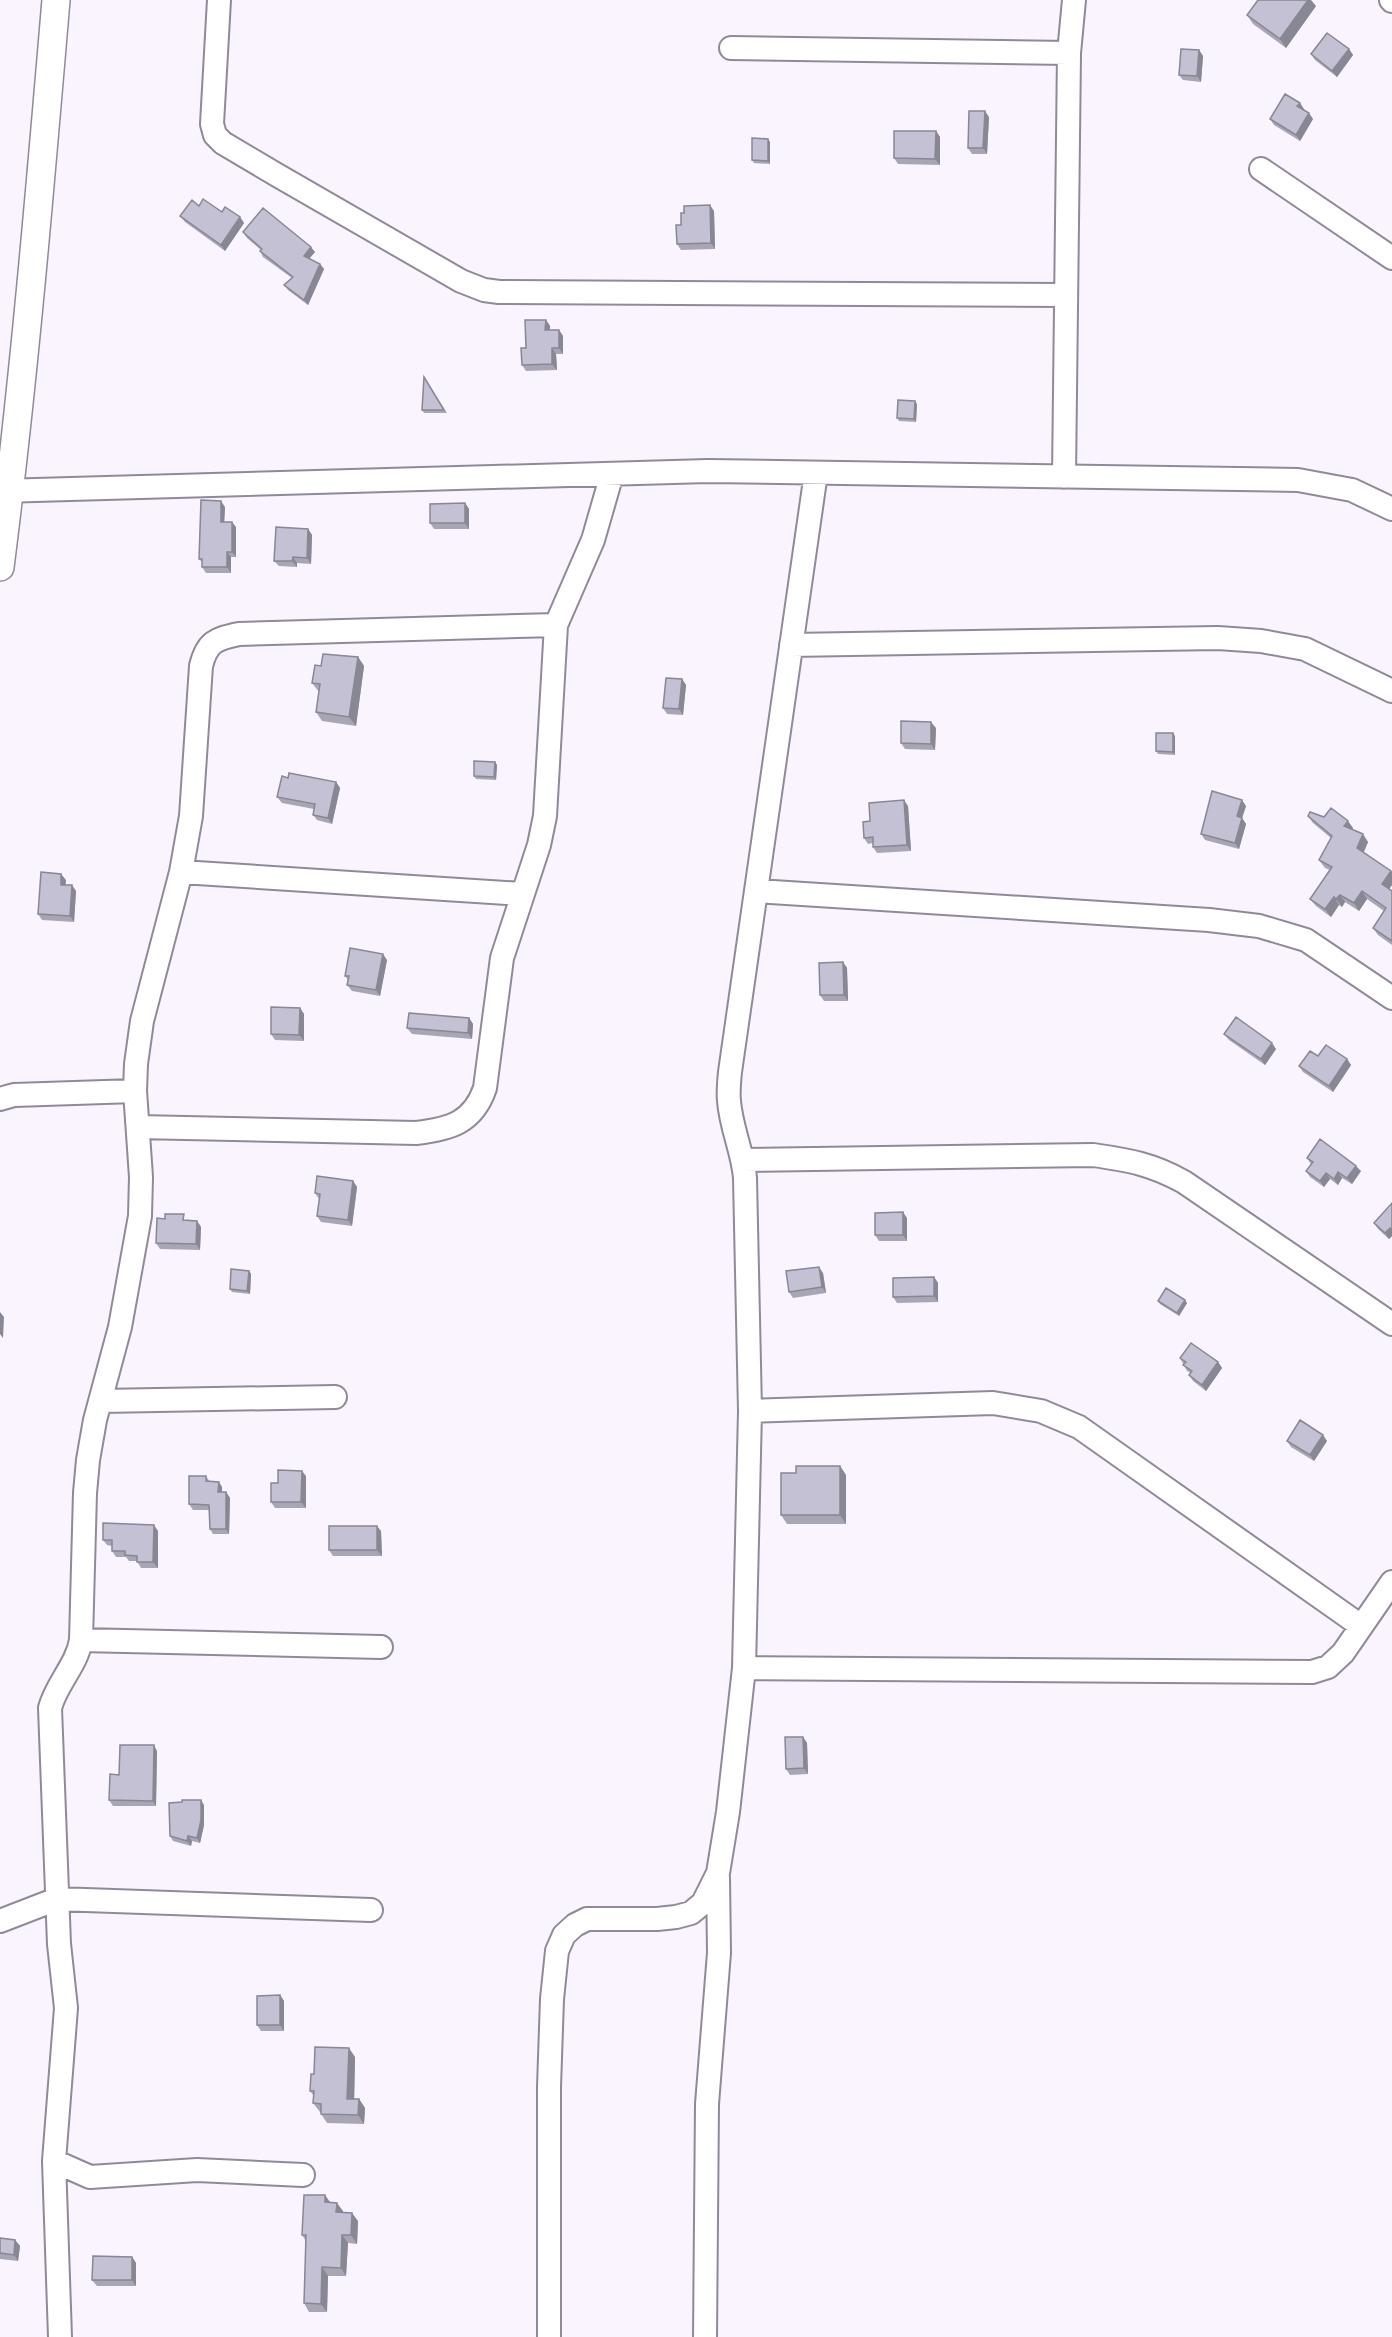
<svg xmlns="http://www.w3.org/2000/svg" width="1392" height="2337" font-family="Inter,sans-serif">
<rect width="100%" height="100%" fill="#f9f4fe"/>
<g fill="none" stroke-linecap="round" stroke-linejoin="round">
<defs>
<path id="minor" d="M219,0L212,124L215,135L223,143L277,175L461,281L484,290L499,292L1066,295
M1391,0L1392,1
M731,48L1069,53
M1261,169L1392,258
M1064,477L1069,53L1074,0
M0,491L708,471L1298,480L1352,490L1392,509
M791,645L1218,638L1261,641L1305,649L1392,691
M181,872L523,894
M756,891L1209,920L1259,926L1306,940L1392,998
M0,1099L14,1095L135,1091
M138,1127L416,1133C450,1129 473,1123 485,1088L502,958L539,845L545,816L556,625
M743,1160L1093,1155C1128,1160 1152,1164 1184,1182L1392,1324
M101,1401L335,1397
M750,1411L993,1403L1041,1411L1079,1427L1361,1626
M81,1640L381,1647
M744,1668L1312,1672L1328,1667L1343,1653L1392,1582
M0,1921L57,1899L371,1910
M54,2161L90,2177L197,2170L303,2175
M60,2337L54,2161L66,2008L59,1944L50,1708C56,1684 77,1665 81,1640L85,1493L88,1460L95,1420L120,1327L140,1216L141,1177L135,1091L136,1064L142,1021L181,872L191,816L201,666C207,642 215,639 239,634L556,625L593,540L612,474
M549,2337V2087L552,1999L557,1951L564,1935L575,1925L587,1919H657L676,1917L691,1913L703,1903L718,1873L728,1812L744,1668L750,1411L745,1178C743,1152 731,1128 729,1101C728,1092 729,1082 730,1072L816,473
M705,2337L707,2104L719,1953L718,1878"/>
<path id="tertiary" d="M0,567C24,379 40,189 56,0"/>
</defs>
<use href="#minor" stroke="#918998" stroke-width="26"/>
<use href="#tertiary" stroke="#918998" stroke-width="30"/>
<use href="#minor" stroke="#fff" stroke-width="22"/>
<use href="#tertiary" stroke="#fff" stroke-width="27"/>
</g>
<path fill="#a8a6b5" d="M1316,6L1286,48L1253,24L1247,15Z
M1349,49L1353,55L1337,77L1315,60L1311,54Z
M1199,50L1203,56L1201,82L1183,80L1179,75Z
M1304,109L1303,110L1313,119L1300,141L1274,125L1270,119Z
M989,117L987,154H972L968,148Z
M936,131L940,137V165L898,164L894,158Z
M768,139L770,142V164L754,163L752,160Z
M199,206L240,217L244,223L225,251L185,222L180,216Z
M714,211L715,249L681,250L677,244L681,225Z
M243,232L315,252L309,259L320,264L324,269L308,305L288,290L284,285L292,278L263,257L260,251L261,250L247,238Z
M546,320L550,326V330H559L563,336V354H556L557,370L526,371L522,365L526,348Z
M424,377L447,413H424L422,410Z
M917,404L916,422L899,421L897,418Z
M465,503L469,509V529H434L430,523Z
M225,507L224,522L236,527V557H231V573H206L202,567V562L199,559Z
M308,529L312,535L311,564L297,563V567L279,566L274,561Z
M358,657L364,666L356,726L322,721L316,712L319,692L312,683L321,666Z
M682,679L686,685L683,715L667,714L663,708Z
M936,728L935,750L905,749L901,743Z
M1175,736V755L1158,754L1156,751Z
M495,762L497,765L496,780L476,779L474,776Z
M288,778L336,782L340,788L332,824L317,820L313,815L314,809L282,803L277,797Z
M908,806L911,851L877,853L873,847V843L868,844L864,838L870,821Z
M1246,806L1242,818L1246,824L1239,849L1205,840L1201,834Z
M1308,816L1324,817L1353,828L1352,830L1368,842L1364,852L1392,872V885L1389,889L1392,891V945L1378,935L1373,928L1384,911L1367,899L1359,911L1345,902L1342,907L1339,905L1331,917L1316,906L1310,899L1330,870L1325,868L1319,860L1331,838L1313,823Z
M66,880L65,885L76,891L74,922L42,920L38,914Z
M387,960L380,996L352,991L347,985L348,980L345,976Z
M843,962L847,968L848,1001H824L820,995Z
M300,1008L304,1014V1041L275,1040L271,1034Z
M469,1018L473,1024L472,1039L412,1034L407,1028Z
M1224,1034L1276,1049L1265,1065L1229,1040Z
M1318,1056L1347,1059L1351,1065L1333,1092L1303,1072L1299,1066Z
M1307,1158L1361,1171L1352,1184L1342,1178L1338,1185L1330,1179L1324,1187L1310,1177L1306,1171L1311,1164Z
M353,1181L357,1187L352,1226L321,1222L317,1216L319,1199L315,1193Z
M1392,1203V1236L1389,1239L1378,1229L1374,1223Z
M907,1218V1241H879L875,1235Z
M188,1220L197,1221L201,1227L200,1250L160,1249L156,1243Z
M249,1271L251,1274L250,1294L232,1292L230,1289Z
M823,1273L826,1293L793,1298L789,1292Z
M934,1277L938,1283V1302L897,1303L893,1297Z
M1158,1301L1187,1303L1179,1316L1160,1304Z
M1180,1358L1218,1362L1222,1368L1206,1391L1193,1381L1189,1375L1191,1373L1187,1371Z
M1287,1441H1327L1314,1461L1291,1447Z
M840,1466L846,1475V1524H787L781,1515L796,1473Z
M206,1476L210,1482L222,1487V1492H226L230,1498L229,1534H213L210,1529L209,1510H193L189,1504Z
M306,1476V1508H275L271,1502L278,1483Z
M158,1531V1568H141L137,1561H129L126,1557H116L112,1551V1546L107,1545L103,1540Z
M381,1531L382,1556H333L329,1550Z
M803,1737L807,1743L808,1774L790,1775L786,1769Z
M157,1751L156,1806H113L109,1800L119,1775Z
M204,1805V1825L200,1843L192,1841L191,1846L173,1841L170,1836Z
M280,1995L284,2001V2031H261L257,2025Z
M355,2057L354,2099H359L365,2108L364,2124L327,2123L321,2114V2112H320L313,2103L314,2096L310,2091L314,2074Z
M325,2195L330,2202L343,2211V2213L358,2221L357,2244L348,2243L346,2276H328L327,2312H309L304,2303L306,2241L302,2235Z
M0,2238L15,2240L20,2246L18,2261L0,2259Z
M132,2257L136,2263V2286H97L92,2280Z"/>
<path fill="#888794" d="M1308,0H1311L1316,6L1286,48L1280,39Z
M1349,49L1353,55L1337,77L1332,71Z
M1199,50L1203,56L1201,82L1197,76Z
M1300,103L1304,109L1301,112L1297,106Z
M985,111L989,117L987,154L983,148Z
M1309,113L1313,119L1300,141L1296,135Z
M936,131L940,137V165L935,159Z
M768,139L770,142V164L768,161Z
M710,205L714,211L715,249L711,243Z
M240,217L244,223L225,251L221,245Z
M311,247L315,252L307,261L304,256Z
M320,264L324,269L308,305L304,300Z
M546,320L550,326V336L545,330Z
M559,330L563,336V354L559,348Z
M552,348L556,354L557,370L552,364Z
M915,401L917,404L916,422L914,419Z
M221,501L225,507L224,527L221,522Z
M465,503L469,509V529L465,523Z
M232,522L236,527V557L232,552Z
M308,529L312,535L311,564L307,558Z
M227,552L231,557V573L227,567Z
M293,557L297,563V567L292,561Z
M358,657L364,666L356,726L349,717Z
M682,679L686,685L683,715L679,709Z
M931,722L936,728L935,750L931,744Z
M1173,733L1175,736V755L1173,752Z
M495,762L497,765L496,780L494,777Z
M336,782L340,788L332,824L328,818Z
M904,800L908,806L911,851L907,845Z
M1242,800L1246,806L1242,818L1246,824L1239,849L1235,843L1237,816Z
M1348,821L1353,828L1349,834L1344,826Z
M1363,834L1368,842L1362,855L1357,848Z
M1391,871L1392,872V885L1387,892L1382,884Z
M61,874L66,880L65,891L61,885Z
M72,885L76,891L74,922L70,916Z
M1362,891L1367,899L1359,911L1354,903Z
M1340,895L1345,902L1342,907L1336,899Z
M1334,897L1339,905L1331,917L1325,909Z
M383,954L387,960L380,996L376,990Z
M843,962L847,968L848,1001L844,995Z
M300,1008L304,1014V1041L299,1035Z
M469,1018L473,1024L472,1039L468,1033Z
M1272,1043L1276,1049L1265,1065L1261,1059Z
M1347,1059L1351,1065L1333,1092L1329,1086Z
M1356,1166L1361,1171L1352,1184L1347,1178Z
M1338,1172L1342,1178L1338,1185L1334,1179Z
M1326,1173L1330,1179L1324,1187L1320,1181Z
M353,1181L357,1187L352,1226L348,1220Z
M903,1212L907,1218V1241L903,1235Z
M197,1221L201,1227L200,1250L196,1244Z
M1390,1228L1392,1231V1236L1389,1239L1385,1233Z
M819,1267L823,1273L826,1293L822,1287Z
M249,1271L251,1274L250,1294L247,1291Z
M934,1277L938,1283V1302L934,1296Z
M1185,1300L1187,1303L1179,1316L1177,1313Z
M0,1312L4,1317L3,1338L0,1334Z
M1218,1362L1222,1368L1206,1391L1202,1385Z
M1323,1435L1327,1441L1314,1461L1310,1455Z
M840,1466L846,1475V1524L840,1515Z
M302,1471L306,1476V1508L301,1502Z
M219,1482L222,1487V1497L218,1492Z
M226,1492L230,1498L229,1534L226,1529Z
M154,1525L158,1531V1568L153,1562Z
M377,1526L381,1531L382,1556L377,1550Z
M803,1737L807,1743L808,1774L804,1768Z
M154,1745L157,1751L156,1806L153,1801Z
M201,1800L204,1805V1825L200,1843L197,1838Z
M188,1836L192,1841L191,1846L187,1841Z
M280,1995L284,2001V2031L280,2025Z
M349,2048L355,2057L354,2108L347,2099Z
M359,2099L365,2108L364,2124L358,2115Z
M325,2195L331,2204L325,2202Z
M337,2203L343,2211L342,2221L336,2212Z
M352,2213L358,2221L357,2244L351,2235Z
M342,2235L348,2243L346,2276L341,2268Z
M15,2240L20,2246L18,2261L14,2255Z
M132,2257L136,2263V2286L132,2280Z
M322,2267L328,2276L327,2312L321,2304Z"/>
<path fill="#c3c1d3" stroke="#888794" stroke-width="1.5" d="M1258,0H1308L1280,39L1247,15Z
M1327,33L1349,49L1332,71L1311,54Z
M1181,49L1199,50L1197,76L1179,75Z
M1285,94L1300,103L1297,106L1309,113L1296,135L1270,119Z
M969,111H985L983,148H968Z
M894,131H936L935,159L894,158Z
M752,138L768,139V161L752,160Z
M203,199L222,212L225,207L240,217L221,245L180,216L192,200L199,206Z
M710,205L711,243L677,244L676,225H681V213H684V206Z
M263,208L311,247L304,256L320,264L304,300L284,285L293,277L260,251L262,249L243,232Z
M525,320H546L545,330H559V348H552V364L522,365L521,348H526Z
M424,377L444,410H422Z
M898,400L915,401L914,419L897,418Z
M201,500L221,501V522H232V552H227V567H202V559H199Z
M465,503V523H430V504Z
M276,527L308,529L307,558L293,557L292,561H274Z
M323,654L358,657L349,717L316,712L320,684L312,683L315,665L321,666Z
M666,678L682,679L679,709L663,708Z
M901,721L931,722V744L901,743Z
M1156,733H1173V752L1156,751Z
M474,761L495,762L494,777L474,776Z
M289,773L336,782L328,818L313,815L315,804L277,797L282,776L288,778Z
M1212,791L1242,800L1237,816L1242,818L1235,843L1201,834Z
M904,800L907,845L873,847V837L864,838L863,822L870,821L869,803Z
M1331,808L1348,821L1344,826L1363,834L1357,848L1391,871L1382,884L1392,891V941L1373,928L1386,908L1362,891L1354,903L1340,895L1336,899L1334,897L1325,909L1310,899L1332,867L1319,860L1332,836L1308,816L1310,812L1324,817Z
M41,872L61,874V885H72L70,916L38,914Z
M350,948L383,954L376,990L347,985L349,976H345Z
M843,962L844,995H820L819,963Z
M271,1007L300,1008L299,1035L271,1034Z
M409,1013L469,1018L468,1033L407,1028Z
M1236,1017L1272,1043L1261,1059L1224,1034Z
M1326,1045L1347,1059L1329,1086L1299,1066L1310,1051L1318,1056Z
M1320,1139L1356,1166L1347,1178L1338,1172L1334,1179L1326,1173L1320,1181L1306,1171L1313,1162L1307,1158Z
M317,1176L353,1181L348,1220L317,1216L320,1194L315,1193Z
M1392,1203V1230L1390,1228L1385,1233L1374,1223Z
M903,1212V1235H875V1213Z
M165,1214H184L183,1220L197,1221L196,1244L156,1243L157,1218L165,1219Z
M819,1267L822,1287L789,1292L786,1271Z
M231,1269L249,1271L247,1291L230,1289Z
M934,1277V1296L893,1297V1278Z
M1166,1288L1185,1300L1177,1313L1158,1301Z
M1191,1343L1218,1362L1202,1385L1189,1375L1192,1371L1183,1365L1186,1362L1180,1358Z
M1300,1420L1323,1435L1310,1455L1287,1441Z
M796,1466H840V1515H781V1473H796Z
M278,1470L302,1471L301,1502H271V1483H278Z
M189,1476H206V1481L219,1482L218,1492H226V1529H210L209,1505L189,1504Z
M103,1523L154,1525L153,1562H137V1556L125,1555V1551H112V1540H103Z
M329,1526H377V1550H329Z
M785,1737H803L804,1768L786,1769Z
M120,1745H154L153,1801L109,1800L110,1774L119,1775Z
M182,1800H201V1820L197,1838L188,1836L187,1841L170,1836L169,1803L182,1802Z
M280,1995V2025H257V1996Z
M315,2047L349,2048L347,2099H359L358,2115L321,2114V2104L313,2103L314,2091H310L311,2074H314Z
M304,2195H325V2202L337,2203L336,2212L352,2213L351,2235H342L341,2268L322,2267L321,2304L304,2303L306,2235H302Z
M0,2238L15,2240L14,2255L0,2253Z
M93,2256L132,2257V2280H92Z"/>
</svg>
